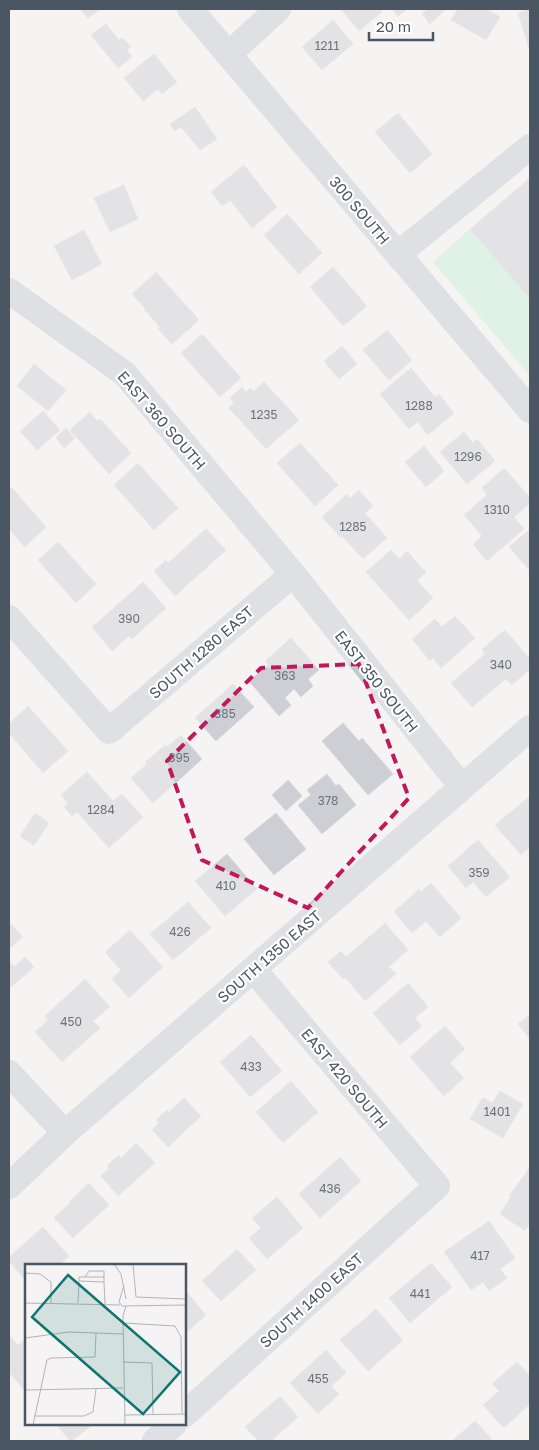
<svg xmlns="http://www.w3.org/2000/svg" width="539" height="1450" font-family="'Golos Text',sans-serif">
<rect width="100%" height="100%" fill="#f5f3f3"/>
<path fill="#c3f1d5" d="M470,229L530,299V376L433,262Z"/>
<path fill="#cdcfd5" stroke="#d7d9de" d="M80,9H100L88,18Z
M341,9H379L382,12L359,31Z
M392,9H407L398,16Z
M428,9H446L430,24L422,14Z
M458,9H487L500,17L486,40L451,20Z
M530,9V51L518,13Z
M333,20L353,44L322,70L302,47Z
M106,24L119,40L123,38L131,47L127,50L132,57L118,68L91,35Z
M154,54L177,82L162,94L158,89L143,101L124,78Z
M195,107L217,139L200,150L181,127L175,131L170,124Z
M398,113L432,154L410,173L375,132Z
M244,165L277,207L252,228L230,200L222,206L211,192Z
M530,178V299L470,229Z
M124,185L138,219L110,232L94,198Z
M287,214L322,253L299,274L264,235Z
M84,230L102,264L72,280L54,246Z
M333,267L367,306L343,326L310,287Z
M156,272L199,320L172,344L158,329L160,327L144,309L145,308L132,294Z
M387,330L412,360L389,380L363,350Z
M202,334L241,378L220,397L181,353Z
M342,346L357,364L339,379L324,361Z
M34,364L66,390L48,411L17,386Z
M411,368L435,397L439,394L454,413L428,435L418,422L409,429L380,394Z
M264,382L299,420L266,449L229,408L234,403L230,398L242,387L246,392L250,388L254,391Z
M43,411L60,430L37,450L20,431Z
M90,412L97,421L100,419L131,453L109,474L70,430Z
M66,428L75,438L64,448L56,438Z
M464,432L473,443L477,439L495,461L467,484L440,452Z
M300,443L338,485L315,506L277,463Z
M424,446L444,471L426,487L405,462Z
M138,463L178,508L154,530L114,485Z
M504,468L530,498V503L514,517L524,529L487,561L473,544L482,536L464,515L487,495L482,488Z
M11,487L46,527L25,547L9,529V489Z
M359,490L373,506L365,513L387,538L363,559L342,536L340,537L322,517L347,494L350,498Z
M206,529L226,550L175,596L154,571L166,560L168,563Z
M530,529V571L509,547Z
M58,542L96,584L76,603L38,560Z
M391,550L399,559L407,551L426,573L417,580L433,598L409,620L366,572Z
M143,582L166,608L132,639L129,636L112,651L92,627Z
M455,616L475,638L441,668L433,658L430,661L412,639L435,619L442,627Z
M505,630L530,659V669L512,685L506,679L472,707L451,683L485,654L482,649Z
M291,638L319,670L308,679L313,686L301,697L294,689L285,698L291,705L279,716L249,681L268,665L265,661Z
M233,684L254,707L216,741L195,718Z
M28,706L68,751L43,773L9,733V724Z
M343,723L359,741L362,738L393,774L368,795L322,741Z
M181,735L202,759L179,780L155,754L165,745L167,747Z
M155,754L179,780L153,803L131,778L147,764L145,762Z
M87,772L113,801L122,794L143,817L109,848L77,812L72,816L64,807L68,803L61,795Z
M327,774L336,786L339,784L356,805L322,834L298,805L311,795L307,790Z
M288,780L302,796L286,811L272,795Z
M530,796V847L521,855L495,825Z
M35,813L49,823L34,845L20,836Z
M276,813L306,849L274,875L244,839Z
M478,840L510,877L486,897L473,882L466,888L448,866Z
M227,854L257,889L225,916L195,881Z
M431,883L461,918L440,937L426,921L412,933L394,912L419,889L421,892Z
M188,902L211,928L173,960L150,934Z
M385,923L408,950L389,967L396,974L365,1001L345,977L343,979L328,962L341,951L346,957Z
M11,924L23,937L9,949V925Z
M130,930L163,967L129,998L112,979L121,970L105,952Z
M25,957L34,967L9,989V961L14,967Z
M85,979L110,1007L93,1021L100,1028L62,1062L35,1032L48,1020L45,1016Z
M408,983L428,1007L415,1018L422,1026L400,1045L373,1013Z
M530,1015V1039L518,1024Z
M445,1026L465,1049L450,1063L464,1078L444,1096L410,1057Z
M251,1035L282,1071L250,1097L220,1062Z
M291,1081L318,1112L283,1143L256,1112Z
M500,1091L523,1104L503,1138L470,1119L483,1097L492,1103Z
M184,1098L201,1116L168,1147L152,1130L159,1123L156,1120L167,1110L169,1112Z
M136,1143L155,1163L118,1196L101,1176L109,1168L107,1166L119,1155L121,1158Z
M340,1157L361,1181L320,1218L299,1194Z
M530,1167V1223L525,1231L500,1214L511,1197L509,1196Z
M89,1183L109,1205L73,1238L54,1218L70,1203L69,1202Z
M277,1197L303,1228L267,1259L249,1238L261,1228L252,1218Z
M489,1221L515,1258L500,1269L507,1278L489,1291L483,1282L471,1290L444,1252Z
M43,1227L69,1256L59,1265H26L25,1280L9,1261V1257Z
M237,1249L256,1270L221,1301L202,1281Z
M431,1263L452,1287L410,1323L389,1298Z
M185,1290L206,1315L185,1334Z
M376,1309L403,1340L368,1371L340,1340Z
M9,1335L18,1345L26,1339V1387L23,1389L9,1372Z
M326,1350L346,1373L331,1386L339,1394L318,1414L290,1383Z
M517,1362L530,1376V1404L504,1428L483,1405L499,1391L492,1384Z
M280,1396L298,1417L271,1441H258L245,1427Z
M475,1421L492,1439L489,1441H452Z
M56,1424H93L72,1441H70Z"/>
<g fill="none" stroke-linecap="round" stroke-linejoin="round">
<path stroke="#c1cad2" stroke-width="26" d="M190,9L530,410
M229,54L278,9
M398,254L530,147
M9,291L125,374L293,574L462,787
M9,618L109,731L293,574
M9,1073L65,1133
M9,1186L65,1133L530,728
M185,1414L437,1186L253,969
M155,1441L174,1424"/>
</g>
<path d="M0 0H539V1450H0ZM359,664L409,798L308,908L202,860L167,761L261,668Z" fill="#f5f3f3" fill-opacity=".55" fill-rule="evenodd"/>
<path fill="none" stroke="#c2185b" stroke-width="4" stroke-dasharray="10 6" stroke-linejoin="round" d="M359,664L409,798L308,908L202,860L167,761L261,668Z"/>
<g text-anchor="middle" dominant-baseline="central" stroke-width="4.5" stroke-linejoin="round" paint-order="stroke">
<g font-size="12" fill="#6b747e">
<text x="327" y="45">1211</text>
<text x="419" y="405">1288</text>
<text x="264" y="414">1235</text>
<text x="468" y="456">1296</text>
<text x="497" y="509">1310</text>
<text x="353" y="526">1285</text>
<text x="129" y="618">390</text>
<text x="501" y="664">340</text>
<text x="285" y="675">363</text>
<text x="225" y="713">385</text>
<text x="179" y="757">395</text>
<text x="328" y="800">378</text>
<text x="101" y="809">1284</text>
<text x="479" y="872">359</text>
<text x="226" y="885">410</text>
<text x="180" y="931">426</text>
<text x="71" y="1021">450</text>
<text x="251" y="1066">433</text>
<text x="497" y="1111">1401</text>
<text x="330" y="1188">436</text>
<text x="480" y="1255">417</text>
<text x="420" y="1293">441</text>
<text x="318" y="1378">455</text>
</g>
<g font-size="15" fill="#4a5661" stroke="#fff">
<text transform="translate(360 210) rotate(50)">300 SOUTH</text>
<text transform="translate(162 420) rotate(49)">EAST 360 SOUTH</text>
<text transform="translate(201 652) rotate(-41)">SOUTH 1280 EAST</text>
<text transform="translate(377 681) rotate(52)">EAST 350 SOUTH</text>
<text transform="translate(269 956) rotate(-41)">SOUTH 1350 EAST</text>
<text transform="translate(345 1078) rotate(50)">EAST 420 SOUTH</text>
<text transform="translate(311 1300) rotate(-42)">SOUTH 1400 EAST</text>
</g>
</g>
<g transform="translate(25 1264)">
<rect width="161" height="161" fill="#f5f3f3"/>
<path fill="none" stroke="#b1b4b9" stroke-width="1" d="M89,0L96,10L101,35M108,0L111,33L162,35M0,9L15,10L26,18M60,13H79M54,17V13H60L64,7H79V18M26,18V39M99,21L94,38L97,42L162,41M0,39L95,41M53,39L54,17L79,18L80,40M98,59L150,62L156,73L157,150M0,74L44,68L98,70M98,98L127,99L128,150M0,126L98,124M68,148L71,125M99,151L162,150M9,152H59L68,148M8,161L22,96L26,94L70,93L71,69M100,161L98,52L101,42"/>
<path fill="#0f766e" fill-opacity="0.15" stroke="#0f766e" stroke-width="2.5" d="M43,11L155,108L118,150L7,53Z"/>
<rect width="161" height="161" fill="none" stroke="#4a5661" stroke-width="2.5"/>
</g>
<rect width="539" height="1450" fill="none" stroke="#4a5661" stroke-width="20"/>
<path d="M369 32v8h64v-8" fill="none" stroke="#4a5661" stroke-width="2.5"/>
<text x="376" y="32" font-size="15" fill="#4a5661" stroke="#ffffff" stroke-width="4" paint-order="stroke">20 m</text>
</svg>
